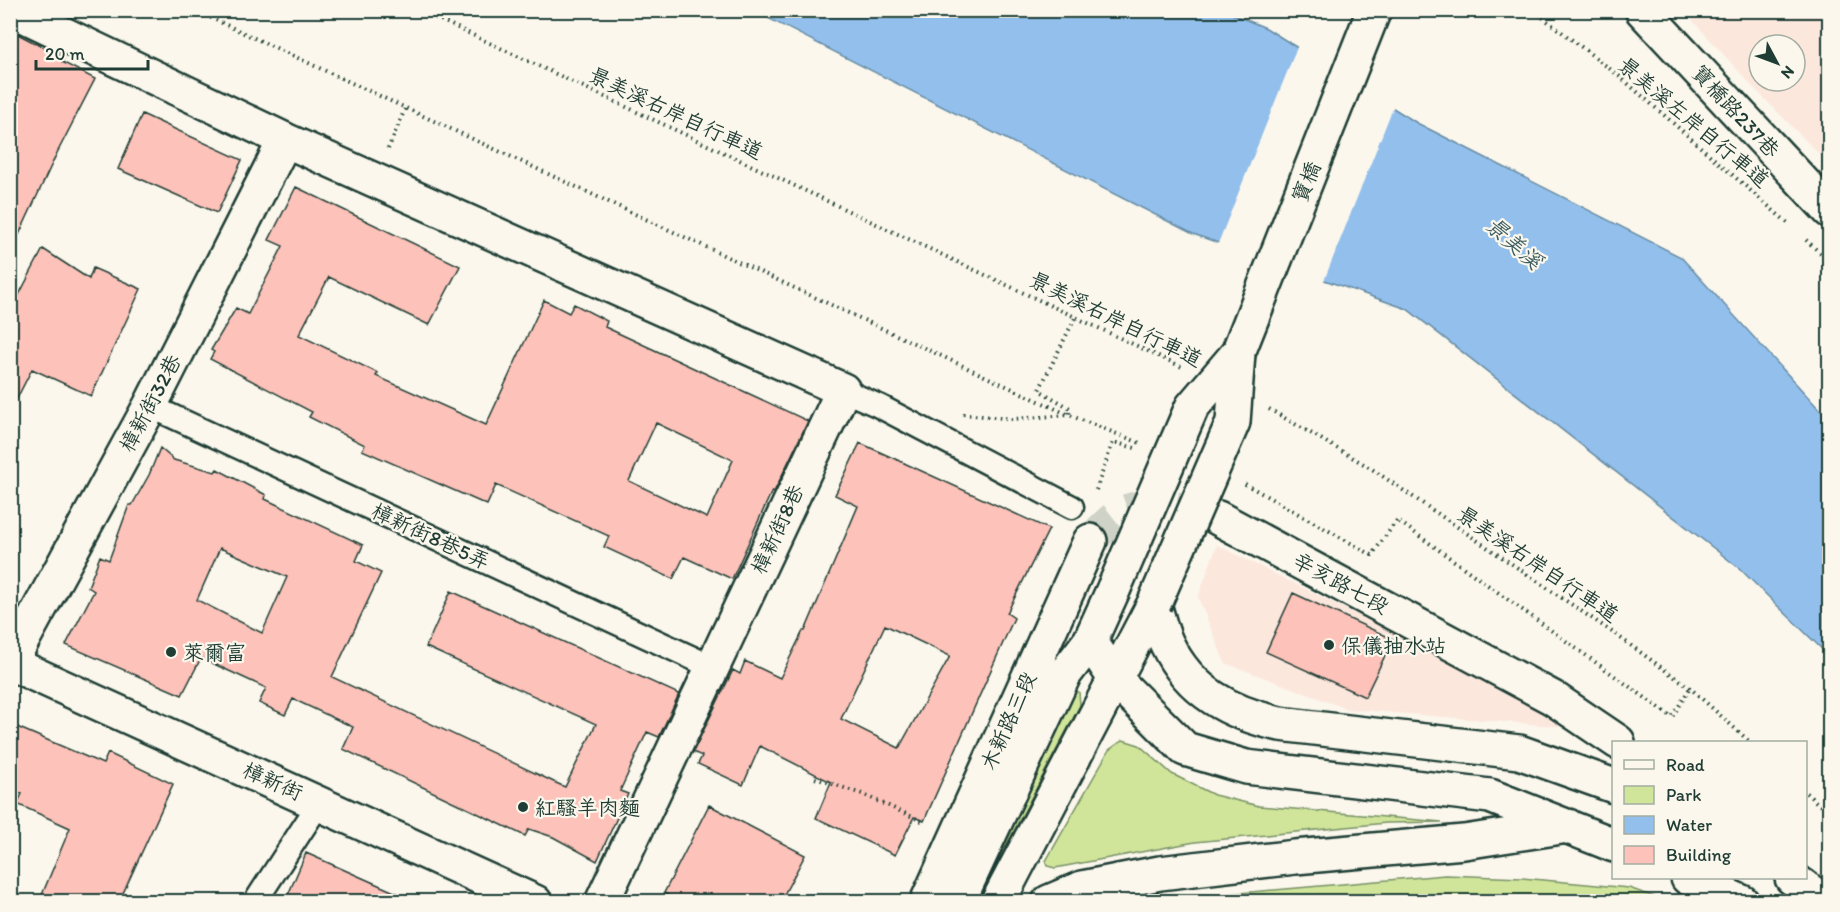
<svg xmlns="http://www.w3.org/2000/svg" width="1840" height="912" font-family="Itim,'LXGW WenKai TC',sans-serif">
<rect width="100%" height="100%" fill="#fbf7ec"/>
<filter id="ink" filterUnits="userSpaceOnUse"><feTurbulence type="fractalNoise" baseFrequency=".0167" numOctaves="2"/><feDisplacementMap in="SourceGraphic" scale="12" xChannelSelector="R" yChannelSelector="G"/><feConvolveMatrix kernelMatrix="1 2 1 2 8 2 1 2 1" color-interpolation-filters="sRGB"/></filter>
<g filter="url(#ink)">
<path fill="#fce7dd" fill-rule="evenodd" d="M1684,11H1829V164L1753,87ZM1759,45H1795V81H1759Z
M1217,545L1497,684L1567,727L1347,709L1225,663L1198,597Z"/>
<path fill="#d0e59a" stroke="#789167" stroke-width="1.5" d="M1074,690L1079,692L1080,705L977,901L968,902Z
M1123,740L1139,745L1172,774L1214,795L1259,806L1442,822L1386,823L1195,842L1055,868L1047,866L1046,861L1109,750Z
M1445,875L1522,878L1629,888L1666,901H1147Z"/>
<path fill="#93bfec" stroke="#658ba2" stroke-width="1.5" d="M754,11H1225L1266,28L1417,123L1681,257L1829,420V656L1739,568L1407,309L1193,234Z"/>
<path fill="#fbf7ec" d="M1298,45L1394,105L1323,283L1217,246Z"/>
<path fill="#fdc2b9" stroke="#1f3d34" stroke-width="1.5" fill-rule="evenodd" d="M10,30L64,58L62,62L95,79L57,153L10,254Z
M142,114L242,160L217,213L118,169Z
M296,187L460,266L429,325L329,277L299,335L378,373L376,376L486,425L544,300L569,313L574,304L607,321L605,327L808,421L774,492L772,491L732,579L684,557L673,579L604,547L609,536L496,485L487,505L362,450L365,445L309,417L312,412L210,359L214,352L211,350L236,308L248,314L283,246L269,240ZM656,423L733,460L707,518L629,481Z
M43,249L89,279L93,268L141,289L91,396L32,369L10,412V312Z
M860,443L1049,529L1007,613L1014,618L924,821L914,817L895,855L816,818L831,782L760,746L743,785L698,764L702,756L693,752L733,670L740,674L745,661L780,678L803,631H805L858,506L835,495ZM885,625L950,656L899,748L841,719Z
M160,448L174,460L215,472L217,469L266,495L265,499L363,545L356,561L381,573L332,677L556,783L565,787L596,724L426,647L451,591L679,694L659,737L647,732L620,791L628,794L597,861L553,837L529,829L525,836L343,749L353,727L293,699L285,715L259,703L266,688L201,658L182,695L66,645L94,591L88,587L100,556L109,560L129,505H132L149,475ZM220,548L287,577L262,633L197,600Z
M1293,593L1393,639L1365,697L1266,652Z
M10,724L103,764L108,753L173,784L119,902H39L70,828L17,804L22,794L10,789Z
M709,805L805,855L780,902H680L664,893Z
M306,853L417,902H285Z"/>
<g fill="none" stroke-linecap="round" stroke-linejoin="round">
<path stroke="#cfd2c7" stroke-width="33" stroke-dasharray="33 16" stroke-linecap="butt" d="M1090,541C1100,532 1113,516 1126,511C1155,499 1189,511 1218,518"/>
<defs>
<path id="lane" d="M843,390L879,406L1072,507
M150,406L712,667
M255,902L320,802"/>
<path id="street" d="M13,10L285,140L843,390L602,902
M1642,10L1830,211
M285,140L150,406L10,663L535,902
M1218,518L1553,698L1618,742
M927,902L1090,541"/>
<path id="secondary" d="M1238,353L1374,10
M1154,604C1158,617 1161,632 1167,644C1190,692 1230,713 1280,724L1519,752L1614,786
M1090,641L1116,680L1185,749L1246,767L1490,796L1614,845
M1688,878L1742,902
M1792,878L1825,902
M958,902L1064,675L1090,641L1114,588
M998,902L1154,604
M1049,902L1082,888L1160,873L1295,857L1464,842L1568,826"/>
</defs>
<use href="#lane" stroke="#1f3d34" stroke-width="27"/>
<use href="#street" stroke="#1f3d34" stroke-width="38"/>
<use href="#secondary" stroke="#1f3d34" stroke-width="38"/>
<path stroke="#1f3d34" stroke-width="4" stroke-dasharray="1.5 4.5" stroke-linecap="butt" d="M194,10L1069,415L1140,443
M419,10L1182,367
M1533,10L1618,75L1790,225
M388,149L405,109
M1806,240L1830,262
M1269,409L1369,467L1615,634L1690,688L1750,742
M963,414L1013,419L1069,415L1070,408L1039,390L1076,316
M1245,484L1372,555L1397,520L1672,717L1690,688
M1096,490L1113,442L1135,448
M815,778L862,794L924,822
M1806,793L1830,814"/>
<use href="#lane" stroke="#fbf7ec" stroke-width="22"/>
<use href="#street" stroke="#fbf7ec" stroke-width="33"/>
<use href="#secondary" stroke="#fbf7ec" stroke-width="33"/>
<defs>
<path id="secondary-bridge" d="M1114,588L1192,407L1238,353
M1154,604L1233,422L1238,353"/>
</defs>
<use href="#secondary-bridge" stroke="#1f3d34" stroke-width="38" stroke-linecap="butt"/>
<use href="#secondary-bridge" stroke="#fbf7ec" stroke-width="33"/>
</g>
</g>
<g fill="#1f3d34" stroke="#fbf7ec" stroke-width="2">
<circle cx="1329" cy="645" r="6"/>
<circle cx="171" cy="652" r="6"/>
<circle cx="523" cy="807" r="6"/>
</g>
<g text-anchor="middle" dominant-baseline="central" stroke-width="4.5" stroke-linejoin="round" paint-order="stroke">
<g font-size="21" fill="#1f3d34" stroke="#fbf7ec">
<text transform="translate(1736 111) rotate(47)">寶橋路237巷</text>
<text transform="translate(676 113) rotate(25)">景美溪右岸自行車道</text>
<text transform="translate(1694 122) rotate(40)">景美溪左岸自行車道</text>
<text transform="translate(1306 182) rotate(-68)">寶橋</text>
<text transform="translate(1116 319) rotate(26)">景美溪右岸自行車道</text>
<text transform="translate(150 403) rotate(-62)">樟新街32巷</text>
<text transform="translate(777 529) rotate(-65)">樟新街8巷</text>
<text transform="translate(431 536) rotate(25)">樟新街8巷5弄</text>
<text transform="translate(1538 564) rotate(34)">景美溪右岸自行車道</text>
<text transform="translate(1341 583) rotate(28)">辛亥路七段</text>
<text transform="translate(1008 721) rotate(-66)">木新路三段</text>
<text transform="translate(273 781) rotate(24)">樟新街</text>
</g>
<g font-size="21" fill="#1f3d34" stroke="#fbf7ec" text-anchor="start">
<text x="1341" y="645">保儀抽水站</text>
<text x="183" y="652">萊爾富</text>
<text x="535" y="807">紅騷羊肉麵</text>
</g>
<g font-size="22" font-style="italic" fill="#3c5e62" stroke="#fbf7ec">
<text transform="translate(1514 243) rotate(41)">景美溪</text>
</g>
</g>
<rect width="1840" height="912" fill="none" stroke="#fbf7ec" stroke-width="36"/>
<rect x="18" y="18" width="1804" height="876" fill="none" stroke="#1f3d34" stroke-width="2" filter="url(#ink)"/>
<rect x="1612" y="741" width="195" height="138" fill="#fbf7ec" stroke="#a3ada2" stroke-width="1.5"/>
<rect x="1624" y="760" width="30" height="9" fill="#fbf7ec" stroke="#a3ada2" stroke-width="1.5"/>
<text x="1666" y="771" font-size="18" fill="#1f3d34">Road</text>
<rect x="1624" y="786" width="30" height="18" fill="#d0e59a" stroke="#a3ada2" stroke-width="1.5"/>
<text x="1666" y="801" font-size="18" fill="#1f3d34">Park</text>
<rect x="1624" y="816" width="30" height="18" fill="#93bfec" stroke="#a3ada2" stroke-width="1.5"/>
<text x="1666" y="831" font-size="18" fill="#1f3d34">Water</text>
<rect x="1624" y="846" width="30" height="18" fill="#fdc2b9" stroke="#a3ada2" stroke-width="1.5"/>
<text x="1666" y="861" font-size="18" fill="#1f3d34">Building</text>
<g transform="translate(1777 63) rotate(131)"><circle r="28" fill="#fbf7ec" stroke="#a3ada2" stroke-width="1.5"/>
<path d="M0-4.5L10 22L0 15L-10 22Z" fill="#1f3d34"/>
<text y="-9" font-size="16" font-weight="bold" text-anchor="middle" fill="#1f3d34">N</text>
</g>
<path d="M36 60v9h112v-9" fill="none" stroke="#1f3d34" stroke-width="3"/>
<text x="45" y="60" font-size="18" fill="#1f3d34" stroke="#fbf7ec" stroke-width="4.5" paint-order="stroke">20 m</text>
</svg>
